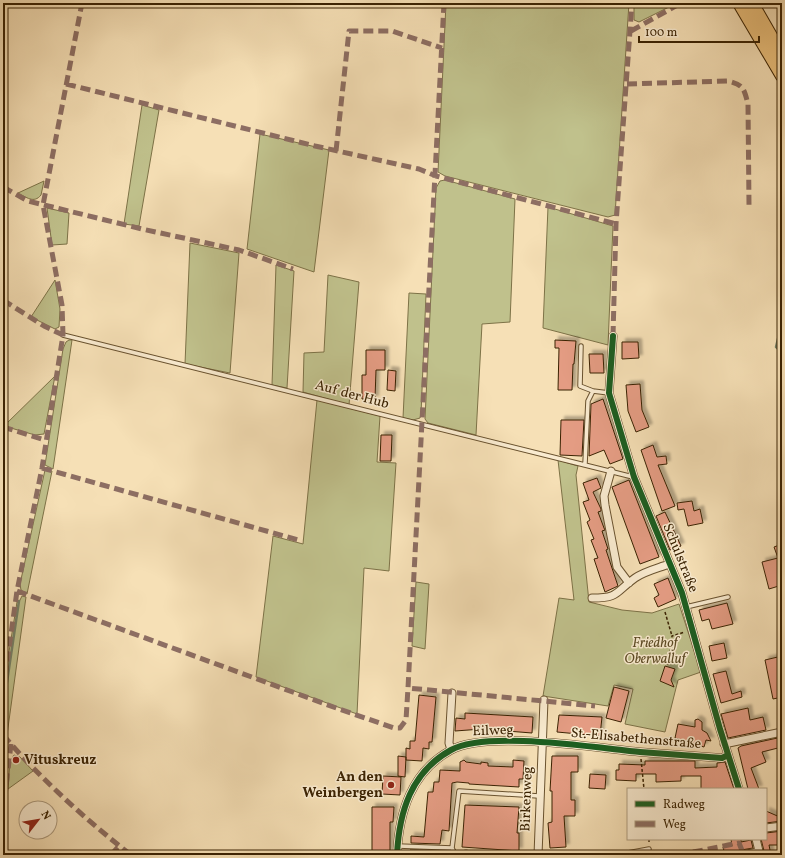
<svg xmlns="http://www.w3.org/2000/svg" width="785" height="858" font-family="Vollkorn,serif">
<defs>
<filter id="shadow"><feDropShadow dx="3.5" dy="-3.5" stdDeviation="1" flood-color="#0004"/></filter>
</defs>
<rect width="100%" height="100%" fill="#f6e0b6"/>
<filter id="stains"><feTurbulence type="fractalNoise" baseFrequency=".005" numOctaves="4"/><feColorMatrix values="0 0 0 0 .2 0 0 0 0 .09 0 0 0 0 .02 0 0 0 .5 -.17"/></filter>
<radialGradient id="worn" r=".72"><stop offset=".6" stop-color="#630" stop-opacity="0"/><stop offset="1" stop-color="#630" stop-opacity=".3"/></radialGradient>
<path fill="#c0c18c" stroke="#7d7247" d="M446,3H629L615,215L608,217L445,176L438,172Z
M634,3H677L639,22L634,20Z
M142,105L159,110L139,226L124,224Z
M260,134L329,150L314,272L247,249Z
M445,180L515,199L510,322L482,324L476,435L428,423L425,419L436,188L440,181Z
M44,181L41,195C34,204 26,197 18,193Z
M548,207L613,226L608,345L543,328Z
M47,208L69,213L67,244L52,245Z
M190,243L239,253L230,373L185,364Z
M276,265L294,271L287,388L272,385Z
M328,275L359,282L349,405L303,392L304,353L324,352Z
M55,280L60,309L59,327L55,329L31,317Z
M409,293L426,294L421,414L420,418L413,420L403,418Z
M69,340H72L53,469L45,465L63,349L66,342Z
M55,376L44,434L35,435L4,426Z
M317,400L380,416L377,462L396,463L389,571L364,568L357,714L256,677L273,536L303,544Z
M558,460L578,466L576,475L589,602L622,610L652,613L679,604L701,672L678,680L665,732L625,724L633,689L614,685L608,706L543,696L559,598L574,600Z
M45,470L52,471L27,594L21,590L20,584Z
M416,582L429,584L425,649L412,646Z
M22,596L26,597L7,735L3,730V689L17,602H19Z
M14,755L20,757L33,771L8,789L10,762Z"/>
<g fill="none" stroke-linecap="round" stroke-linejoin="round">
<path stroke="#758066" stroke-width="2.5" d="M782,322L776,347L782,352
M3,709L19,601"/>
</g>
<path fill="#e49c83" stroke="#3a2202" filter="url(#shadow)" d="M555,340L576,341L574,364H573L572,390H558L559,348H555Z
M622,342H638L639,358L622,359Z
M366,350H385V370H376L375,399H362V375H366Z
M589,354H603L604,373H590Z
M388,370L396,371L395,391L387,390Z
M640,384L642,410L649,427L636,432L628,411L626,385Z
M603,399L623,459L610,464L604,450L589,456L591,404Z
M561,420H584L582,456L560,455Z
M381,435H392L391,461H380Z
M653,445L657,457L666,456L667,464L658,465L675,506L662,511L641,450Z
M597,478L601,488L593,492L601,509V511L598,512L604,528L605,530L602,531L608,549L606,550L618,586L605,592L594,559L598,558L591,540L594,539L587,522L590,520L583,502L589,500L583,483Z
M629,480L659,557L640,564L612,487Z
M692,501L694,511L700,509L703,523L688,526L684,509L678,510L677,503Z
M665,512L681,546L670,550L656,516Z
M782,544V585L769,589L762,562L778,558L774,547Z
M668,578L676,599L658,607L654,598L659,595L654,584Z
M727,603L733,624L712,629L709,619L702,621L699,610Z
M724,643L727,658L712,661L709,646Z
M782,656V697L773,699L765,660Z
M665,666L675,669L671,680L674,687L660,681Z
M726,671L732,694L741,691L742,697L721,703L713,674Z
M614,687L629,691L621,722L606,718Z
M419,695L436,697L432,742H429V749L423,748L422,761L406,760V748L410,749V741H415Z
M748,708L750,720L763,717L766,730L728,738L721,714Z
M465,713L533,717L532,733L482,729L455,731L456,718L465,719Z
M559,715L602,717L600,736L557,732Z
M698,719L702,722V730L707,733L711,741L706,740L704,747L675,738L678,724L695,727V720Z
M782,737V747L762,752L766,762L751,768L759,789H748L738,748L741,746Z
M398,756L406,757L405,777L398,776Z
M552,756H578V772H571V800H575V816H564L566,847L550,848L548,823L552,822V791H550Z
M464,760L466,762L481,764V762L488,763V766L513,767V760L524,761L523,779H519V787L469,784V783L457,782L452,783L449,831L442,830L440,844L411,843V836L424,837L428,792H433L434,782H439L440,770L460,771V762Z
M645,761H695V768L717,767V763L725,762L734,789H701V776H681V781L656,782V774H636V781L616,780V770H619V764L645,765Z
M590,774L606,775L605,789L589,788Z
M383,776L401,777L400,795L382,794Z
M465,805L519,807L517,833H519V851L462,847Z
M372,807H394L393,822H390V853H372Z
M766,811L782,818V821L766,823Z
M782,831L781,845H769L771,855H765L761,839H766V833Z
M731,839H741V842L751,840L753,848L741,850L740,855H725L723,847L732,846Z
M410,850L440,851V855H410Z"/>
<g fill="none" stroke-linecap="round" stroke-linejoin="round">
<defs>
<path id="service" d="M63,335L633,477
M581,346L580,386L593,391
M585,464L588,401L593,391L609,393
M686,607L728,597
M398,846L452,848
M743,853L758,850
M482,855L455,854L452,848L459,791L539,796
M617,855L649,849"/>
<path id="minor" d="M613,336L609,393L634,477L682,593L720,729L739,789
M611,471L604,496L605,505L617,567L629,583
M592,598C620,598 615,592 635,578C645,571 659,568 669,564
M724,744L782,732
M451,750L449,743L452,693
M766,828L782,826
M756,839L760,855
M397,855C399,812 411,772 451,750C486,730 597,748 640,752C667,754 694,756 722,758L728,755
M466,855V854
M538,855L544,700"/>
<path id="trunk" d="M739,3L782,76
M752,3L782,55"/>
</defs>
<use href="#service" stroke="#69522f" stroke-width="5.5"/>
<use href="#minor" stroke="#69522f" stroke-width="9"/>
<use href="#trunk" stroke="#3a2202" stroke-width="14"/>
<path stroke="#3a2202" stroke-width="1.5" stroke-dasharray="3 2" stroke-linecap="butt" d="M665,612L672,636
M661,662L669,664L672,636L685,632
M641,759L644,789
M649,839V843"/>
<use href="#service" stroke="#f9ebd0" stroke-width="3.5"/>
<use href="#minor" stroke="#f9ebd0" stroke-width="7"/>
<use href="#trunk" stroke="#ebc07b" stroke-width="12"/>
<path stroke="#8d6e63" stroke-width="5" stroke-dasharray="10 5" stroke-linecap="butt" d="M444,3L408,688L595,706
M631,31L681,3
M66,84L315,146L419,169L436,176L616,224
M627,84L728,81C744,85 744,89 748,104L749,205
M336,151L349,31H392L442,48
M3,187L28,201L142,229L239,250L293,269
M3,300L44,326L63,335
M613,336L616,224L632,3
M3,427L45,440
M42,468L302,541
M17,591L339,709L394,728H400L406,720L408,688
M3,691L17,591L42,468L63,335L62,305L43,205L82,3
M3,735C41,779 85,819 131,855
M3,813L11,744
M693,852L739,843L743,853
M111,855L119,846"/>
<defs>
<path id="cycleway" d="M613,336L609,393L634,477L682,593L720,729L739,789
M397,855C399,812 411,772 451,750C486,730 597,748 640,752C667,754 694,756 722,758L728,755"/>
</defs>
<use href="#cycleway" stroke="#f9ebd0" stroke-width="8"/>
<use href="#cycleway" stroke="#1b5e20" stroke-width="6"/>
</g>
<g fill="#8f2418" stroke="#f9ebd0" stroke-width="1.5">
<circle cx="16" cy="760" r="4"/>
<circle cx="391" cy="785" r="4"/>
</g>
<g text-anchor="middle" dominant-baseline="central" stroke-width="3" stroke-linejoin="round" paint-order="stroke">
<g font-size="14" fill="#3a2202" stroke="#f9ebd0">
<text transform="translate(352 395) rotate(15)">Auf der Hub</text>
<text transform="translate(680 558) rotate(68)">Schulstraße</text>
<text transform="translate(493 731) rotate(-2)">Eilweg</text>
<text transform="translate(636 739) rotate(5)">St.-Elisabethenstraße</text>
<text transform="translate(527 799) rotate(-88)">Birkenweg</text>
</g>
<g font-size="14" font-style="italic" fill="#5c4a24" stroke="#f9ebd0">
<text x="655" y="643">Friedhof<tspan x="655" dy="16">Oberwalluf</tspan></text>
</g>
<g font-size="14" font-weight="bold" fill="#3a2202" stroke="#f9ebd0" text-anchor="start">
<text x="24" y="760">Vituskreuz</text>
<text x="383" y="777" text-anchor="end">An den<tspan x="383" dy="16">Weinbergen</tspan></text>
</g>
</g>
<rect width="785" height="858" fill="none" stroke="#f6e0b6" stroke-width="16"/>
<rect x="4" y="4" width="777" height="850" fill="none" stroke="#3a2202" stroke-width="2"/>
<rect x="8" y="8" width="769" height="842" fill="none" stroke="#3a2202"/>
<rect x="627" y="788" width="140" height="52" fill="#f9ebd0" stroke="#ad9b7e"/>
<rect x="635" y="801" width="20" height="6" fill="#1b5e20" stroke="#ad9b7e"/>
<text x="663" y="808" font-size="12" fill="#3a2202">Radweg</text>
<rect x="635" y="821" width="20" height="6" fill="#8d6e63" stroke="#ad9b7e"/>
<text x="663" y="828" font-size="12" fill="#3a2202">Weg</text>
<g transform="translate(38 820) rotate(59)"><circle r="19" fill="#f9ebd0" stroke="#ad9b7e"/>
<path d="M0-3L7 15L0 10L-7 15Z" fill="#8f2418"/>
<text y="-6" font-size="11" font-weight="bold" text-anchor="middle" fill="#3a2202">N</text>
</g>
<path d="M639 36v6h120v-6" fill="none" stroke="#3a2202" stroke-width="2"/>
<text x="645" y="36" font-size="12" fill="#3a2202" stroke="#f9ebd0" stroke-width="3" paint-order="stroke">100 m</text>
<rect width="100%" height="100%" filter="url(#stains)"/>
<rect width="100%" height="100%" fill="url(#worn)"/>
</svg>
